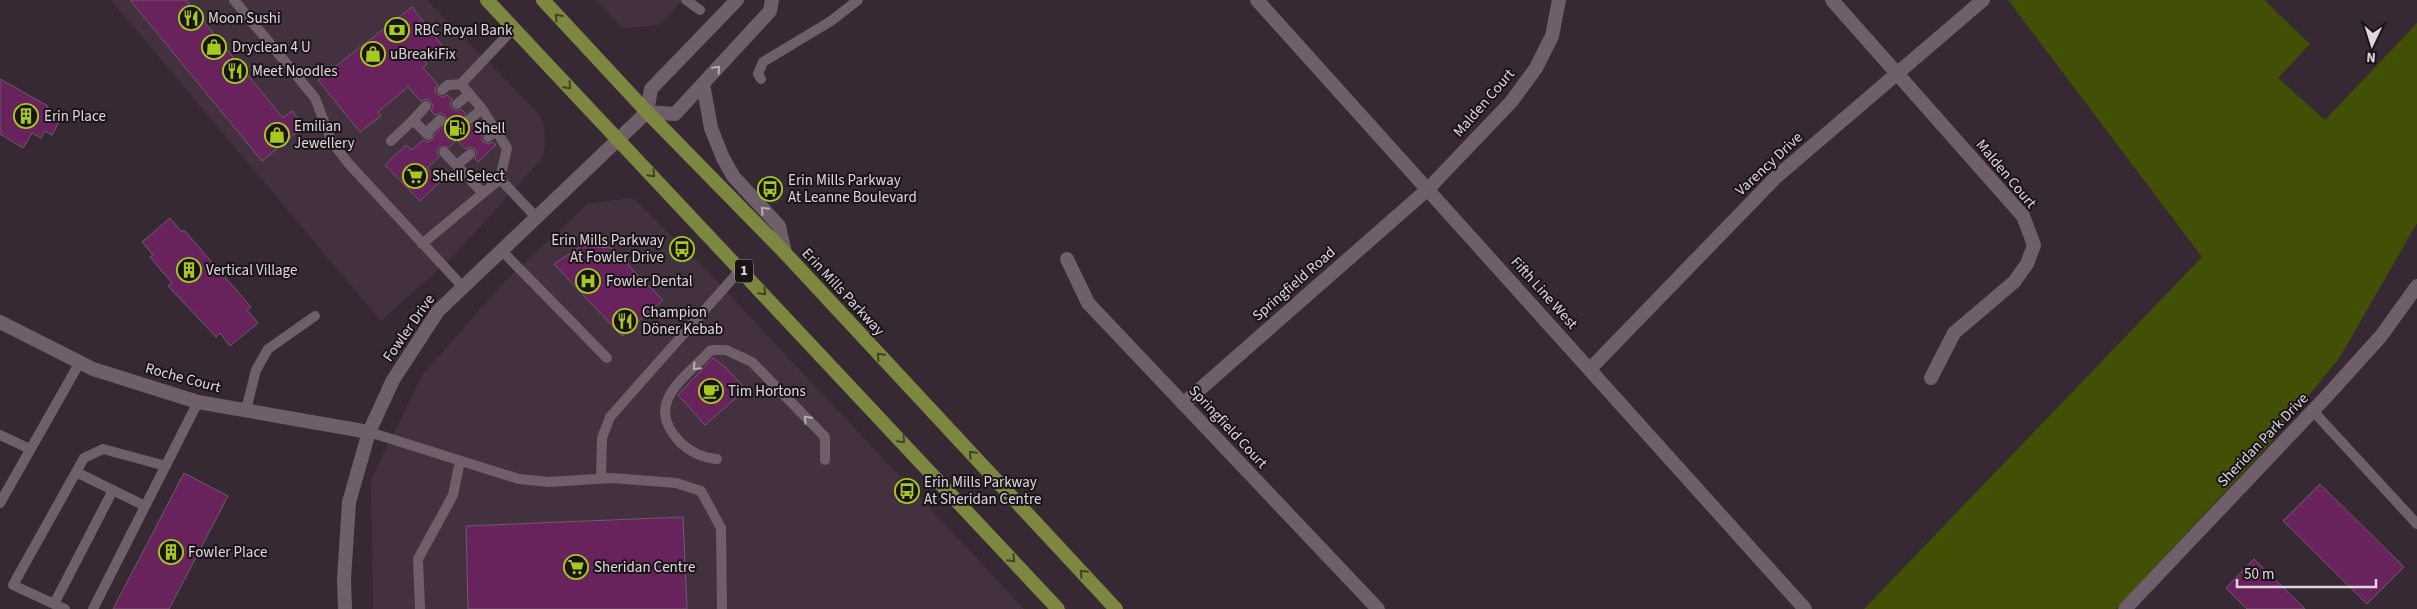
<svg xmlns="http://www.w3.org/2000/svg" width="2417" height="609" font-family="'Source Sans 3',sans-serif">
<rect width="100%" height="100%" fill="#362933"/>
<path fill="#43313f" d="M111,0H427L539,114L544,127L545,144L542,159L452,257L381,321Z
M596,0H682L660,25L622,28Z
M633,198L709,273L1024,609H373L371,480L423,374L506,280L589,203Z"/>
<path fill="#425006" d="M2008,0H2264L2310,44L2278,78L2325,120L2417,23V223L2340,357L2267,447L2116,609H1864L2202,257Z"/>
<path fill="#68225c" stroke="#6c5d68" d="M130,0H186L283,118L292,111L304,126L262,161Z
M412,7L443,47L425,61L427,64L423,68L438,85L435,88L436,94L443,97L447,95L452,99L450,105L452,109L458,111L461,109L466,114L463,120L465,124L471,126L475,124L483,132L481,138L483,142L489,144L493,142L496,145L478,162L475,159L477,153L475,149L469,147L465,149L457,140L449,147H440L437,151L439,157L427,168L440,182L420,201L385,165L406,145L412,150L423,140L427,142L432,140L435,134L446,122L445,116L442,113L435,115L431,111L433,107L431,101L427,99L421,101L408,87L378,112L381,116L360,132L318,80Z
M0,79L48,106L45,111L60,120L52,135L45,131L41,138L32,133L23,148L0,134Z
M170,218L182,232L184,230L251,307L247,310L258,323L230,346L220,333L216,337L168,286L172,283L150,257L153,255L142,242Z
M582,246L611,248L663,300L622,336L554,264Z
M713,358L724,366L746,389L705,425L678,395Z
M184,473L228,496L169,609H113Z
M2320,484L2404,567L2367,604L2283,521Z
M683,517L687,609H468L466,526Z
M2254,559L2305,609H2247L2226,588Z"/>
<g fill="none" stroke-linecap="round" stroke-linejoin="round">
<path stroke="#6e5f6a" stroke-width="10" d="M234,0L315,98L332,142L349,164L463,287
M686,0L700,10
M761,79L758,74L763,62L831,21L858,0
M442,90L448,85L461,84
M457,104L469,94
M470,119L482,109
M413,120L426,106
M426,133L440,120
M488,137L497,129
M391,141L413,120L428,135
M444,152L483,193
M457,165L470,154
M500,179L507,148L482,109L461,84L514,28
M422,244L500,179L536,217
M501,250L607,358
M246,410L256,370L268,349L315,316
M2313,411L2417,524
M369,432L519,479L549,482L612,478L676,483L701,491L721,528L722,609
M0,435L30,449
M717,459C702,458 689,451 679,441C643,403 685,378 711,350H726L752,362L825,437V460
M76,472L145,506
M601,478L602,438L610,417L741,269
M0,503L80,362
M54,604L113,490
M65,609L13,585L84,458L103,449L166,466
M93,609L198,402
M420,609L418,559L453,495L460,461"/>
<path stroke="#6e5f6a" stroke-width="14" d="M1832,0L2023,216L2034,245L2027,264L2014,282L1954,333L1931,378
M1067,259L1088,303L1378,609
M0,322L93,369L198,402L369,432
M1591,368L1775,178L1983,0
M1183,404L1428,189L1511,102L1536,68L1552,36L1559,0"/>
<path stroke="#6e5f6a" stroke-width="14" d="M1257,0L1805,609
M703,84L711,128L723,158L733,176L779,226L785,253
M647,112L675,114L770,11L772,0
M647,112L651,89L737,0
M345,609L344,579L349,502L369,432L393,380L438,311L647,112
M2125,609L2325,398L2381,336L2417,286"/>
<path stroke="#7e873f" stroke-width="14" d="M487,0L1058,609
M543,0L647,112L785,253L1116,609"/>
</g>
<defs><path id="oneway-chevron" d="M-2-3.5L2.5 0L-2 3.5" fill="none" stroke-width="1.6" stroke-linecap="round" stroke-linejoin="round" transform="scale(1.25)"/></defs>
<g stroke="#424228">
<use href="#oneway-chevron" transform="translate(558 17) rotate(-132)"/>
<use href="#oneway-chevron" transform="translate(568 86) rotate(47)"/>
<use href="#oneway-chevron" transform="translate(652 174) rotate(45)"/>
<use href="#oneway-chevron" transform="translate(763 292) rotate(47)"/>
<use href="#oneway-chevron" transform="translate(880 356) rotate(-133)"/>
<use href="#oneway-chevron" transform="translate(902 440) rotate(47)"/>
<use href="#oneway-chevron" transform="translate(972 454) rotate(-133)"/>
<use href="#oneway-chevron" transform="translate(1012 559) rotate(47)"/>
<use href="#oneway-chevron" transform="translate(1083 573) rotate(-133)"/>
</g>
<g stroke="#b8adb5">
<use href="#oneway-chevron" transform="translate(717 69) rotate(-47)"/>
<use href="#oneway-chevron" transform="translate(764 210) rotate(-133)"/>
<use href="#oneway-chevron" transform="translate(696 367) rotate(134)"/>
<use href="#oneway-chevron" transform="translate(807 419) rotate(-134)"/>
</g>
<defs>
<symbol id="restaurant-ring" viewBox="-11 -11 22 22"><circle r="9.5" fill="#1a1418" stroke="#a7c81e" stroke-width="1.5"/><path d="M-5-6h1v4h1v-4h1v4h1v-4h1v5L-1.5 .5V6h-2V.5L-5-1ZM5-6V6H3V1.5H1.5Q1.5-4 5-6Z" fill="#a7c81e"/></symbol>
<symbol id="bank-ring" viewBox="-11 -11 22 22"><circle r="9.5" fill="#1a1418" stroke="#a7c81e" stroke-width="1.5"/><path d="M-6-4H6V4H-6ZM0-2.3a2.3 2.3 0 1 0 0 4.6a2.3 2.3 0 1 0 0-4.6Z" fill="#a7c81e"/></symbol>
<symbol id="shop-ring" viewBox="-11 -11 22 22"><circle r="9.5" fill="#1a1418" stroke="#a7c81e" stroke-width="1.5"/><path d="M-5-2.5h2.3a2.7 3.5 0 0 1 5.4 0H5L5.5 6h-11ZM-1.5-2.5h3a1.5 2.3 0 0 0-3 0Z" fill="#a7c81e"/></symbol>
<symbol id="building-ring" viewBox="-11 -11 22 22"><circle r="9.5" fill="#1a1418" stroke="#a7c81e" stroke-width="1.5"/><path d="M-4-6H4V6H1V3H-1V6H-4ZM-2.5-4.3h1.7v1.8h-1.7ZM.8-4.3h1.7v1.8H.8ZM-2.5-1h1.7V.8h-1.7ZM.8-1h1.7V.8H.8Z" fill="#a7c81e"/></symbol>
<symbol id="fuel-ring" viewBox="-11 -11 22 22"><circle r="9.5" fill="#1a1418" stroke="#a7c81e" stroke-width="1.5"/><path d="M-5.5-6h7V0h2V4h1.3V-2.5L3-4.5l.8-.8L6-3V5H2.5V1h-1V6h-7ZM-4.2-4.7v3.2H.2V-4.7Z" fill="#a7c81e"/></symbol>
<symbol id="supermarket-ring" viewBox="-11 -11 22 22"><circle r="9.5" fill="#1a1418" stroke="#a7c81e" stroke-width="1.5"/><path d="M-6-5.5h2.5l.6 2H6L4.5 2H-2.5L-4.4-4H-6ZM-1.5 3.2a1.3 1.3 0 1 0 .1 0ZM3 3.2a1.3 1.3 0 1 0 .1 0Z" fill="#a7c81e"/></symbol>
<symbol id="bus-ring" viewBox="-11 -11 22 22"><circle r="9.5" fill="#1a1418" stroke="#a7c81e" stroke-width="1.5"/><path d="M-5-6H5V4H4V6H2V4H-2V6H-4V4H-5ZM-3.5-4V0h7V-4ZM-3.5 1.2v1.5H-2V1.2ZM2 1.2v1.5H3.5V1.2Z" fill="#a7c81e"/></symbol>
<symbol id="hospital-ring" viewBox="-11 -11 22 22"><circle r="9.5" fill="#1a1418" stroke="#a7c81e" stroke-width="1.5"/><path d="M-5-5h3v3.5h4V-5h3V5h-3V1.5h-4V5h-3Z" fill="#a7c81e"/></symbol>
<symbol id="cafe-ring" viewBox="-11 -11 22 22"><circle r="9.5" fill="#1a1418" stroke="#a7c81e" stroke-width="1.5"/><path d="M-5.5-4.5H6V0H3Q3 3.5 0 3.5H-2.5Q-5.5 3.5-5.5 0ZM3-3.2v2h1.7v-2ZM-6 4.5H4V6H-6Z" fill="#a7c81e"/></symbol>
</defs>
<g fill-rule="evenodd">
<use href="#restaurant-ring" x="177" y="4" width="28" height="28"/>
<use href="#bank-ring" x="383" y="16" width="28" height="28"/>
<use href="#shop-ring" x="200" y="33" width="28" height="28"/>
<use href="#shop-ring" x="359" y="40" width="28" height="28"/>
<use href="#restaurant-ring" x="221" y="57" width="28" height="28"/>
<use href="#building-ring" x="12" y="102" width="28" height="28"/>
<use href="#fuel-ring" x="443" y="114" width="28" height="28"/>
<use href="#shop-ring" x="263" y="121" width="28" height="28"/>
<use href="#supermarket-ring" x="401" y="162" width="28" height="28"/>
<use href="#bus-ring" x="756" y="175" width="28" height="28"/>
<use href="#bus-ring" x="668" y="235" width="28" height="28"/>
<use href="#building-ring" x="175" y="256" width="28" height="28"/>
<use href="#hospital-ring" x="574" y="267" width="28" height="28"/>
<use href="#restaurant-ring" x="611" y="307" width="28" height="28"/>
<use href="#cafe-ring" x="697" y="377" width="28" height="28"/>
<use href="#bus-ring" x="893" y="477" width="28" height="28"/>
<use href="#building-ring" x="157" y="538" width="28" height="28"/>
<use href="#supermarket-ring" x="562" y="553" width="28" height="28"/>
</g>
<g text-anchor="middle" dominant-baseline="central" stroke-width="4" stroke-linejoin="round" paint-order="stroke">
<rect fill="#1a1418" stroke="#a59ca3" stroke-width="1" x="735" y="259.5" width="18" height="23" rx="4"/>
<g font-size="14" font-weight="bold" fill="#e0d7de">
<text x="744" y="271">1</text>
</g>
<g font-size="15" fill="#e0d7de" stroke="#1a1418" text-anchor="start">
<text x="208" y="18">Moon Sushi</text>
<text x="414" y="30">RBC Royal Bank</text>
<text x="232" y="47">Dryclean 4 U</text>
<text x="390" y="54">uBreakiFix</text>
<text x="252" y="71">Meet Noodles</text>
<text x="44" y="116">Erin Place</text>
<text x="294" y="126">Emilian<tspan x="294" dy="17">Jewellery</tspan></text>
<text x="474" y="128">Shell</text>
<text x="432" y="176">Shell Select</text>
<text x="788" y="180">Erin Mills Parkway<tspan x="788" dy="17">At Leanne Boulevard</tspan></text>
<text x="664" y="240" text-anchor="end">Erin Mills Parkway<tspan x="664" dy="17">At Fowler Drive</tspan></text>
<text x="206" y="270">Vertical Village</text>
<text x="606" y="281">Fowler Dental</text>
<text x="642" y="312">Champion<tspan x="642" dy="17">Döner Kebab</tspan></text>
<text x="728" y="391">Tim Hortons</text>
<text x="924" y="482">Erin Mills Parkway<tspan x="924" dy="17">At Sheridan Centre</tspan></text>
<text x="188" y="552">Fowler Place</text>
<text x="594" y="567">Sheridan Centre</text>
</g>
<g font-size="15" fill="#e0d7de" stroke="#1a1418">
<text transform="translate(1484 103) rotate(-49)">Malden Court</text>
<text transform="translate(1769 164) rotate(-43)">Varency Drive</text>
<text transform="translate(2006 174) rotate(50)">Malden Court</text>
<text transform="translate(1294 284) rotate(-41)">Springfield Road</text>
<text transform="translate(843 292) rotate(47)">Erin Mills Parkway</text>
<text transform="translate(1544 293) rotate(48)">Fifth Line West</text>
<text transform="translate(409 328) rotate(-55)">Fowler Drive</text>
<text transform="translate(183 378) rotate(15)">Roche Court</text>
<text transform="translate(1228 427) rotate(47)">Springfield Court</text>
<text transform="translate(2263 440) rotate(-46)">Sheridan Park Drive</text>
</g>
</g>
<g transform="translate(2372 45) rotate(184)" stroke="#1a1418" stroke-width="4" paint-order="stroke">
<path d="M0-4L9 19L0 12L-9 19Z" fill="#e0d7de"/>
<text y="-8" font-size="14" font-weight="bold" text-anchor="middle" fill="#e0d7de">N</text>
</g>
<path d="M2237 579v8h139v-8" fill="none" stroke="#e0d7de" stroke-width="2.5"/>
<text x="2244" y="579" font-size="15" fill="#e0d7de" stroke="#1a1418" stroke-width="4" paint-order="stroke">50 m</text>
</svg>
